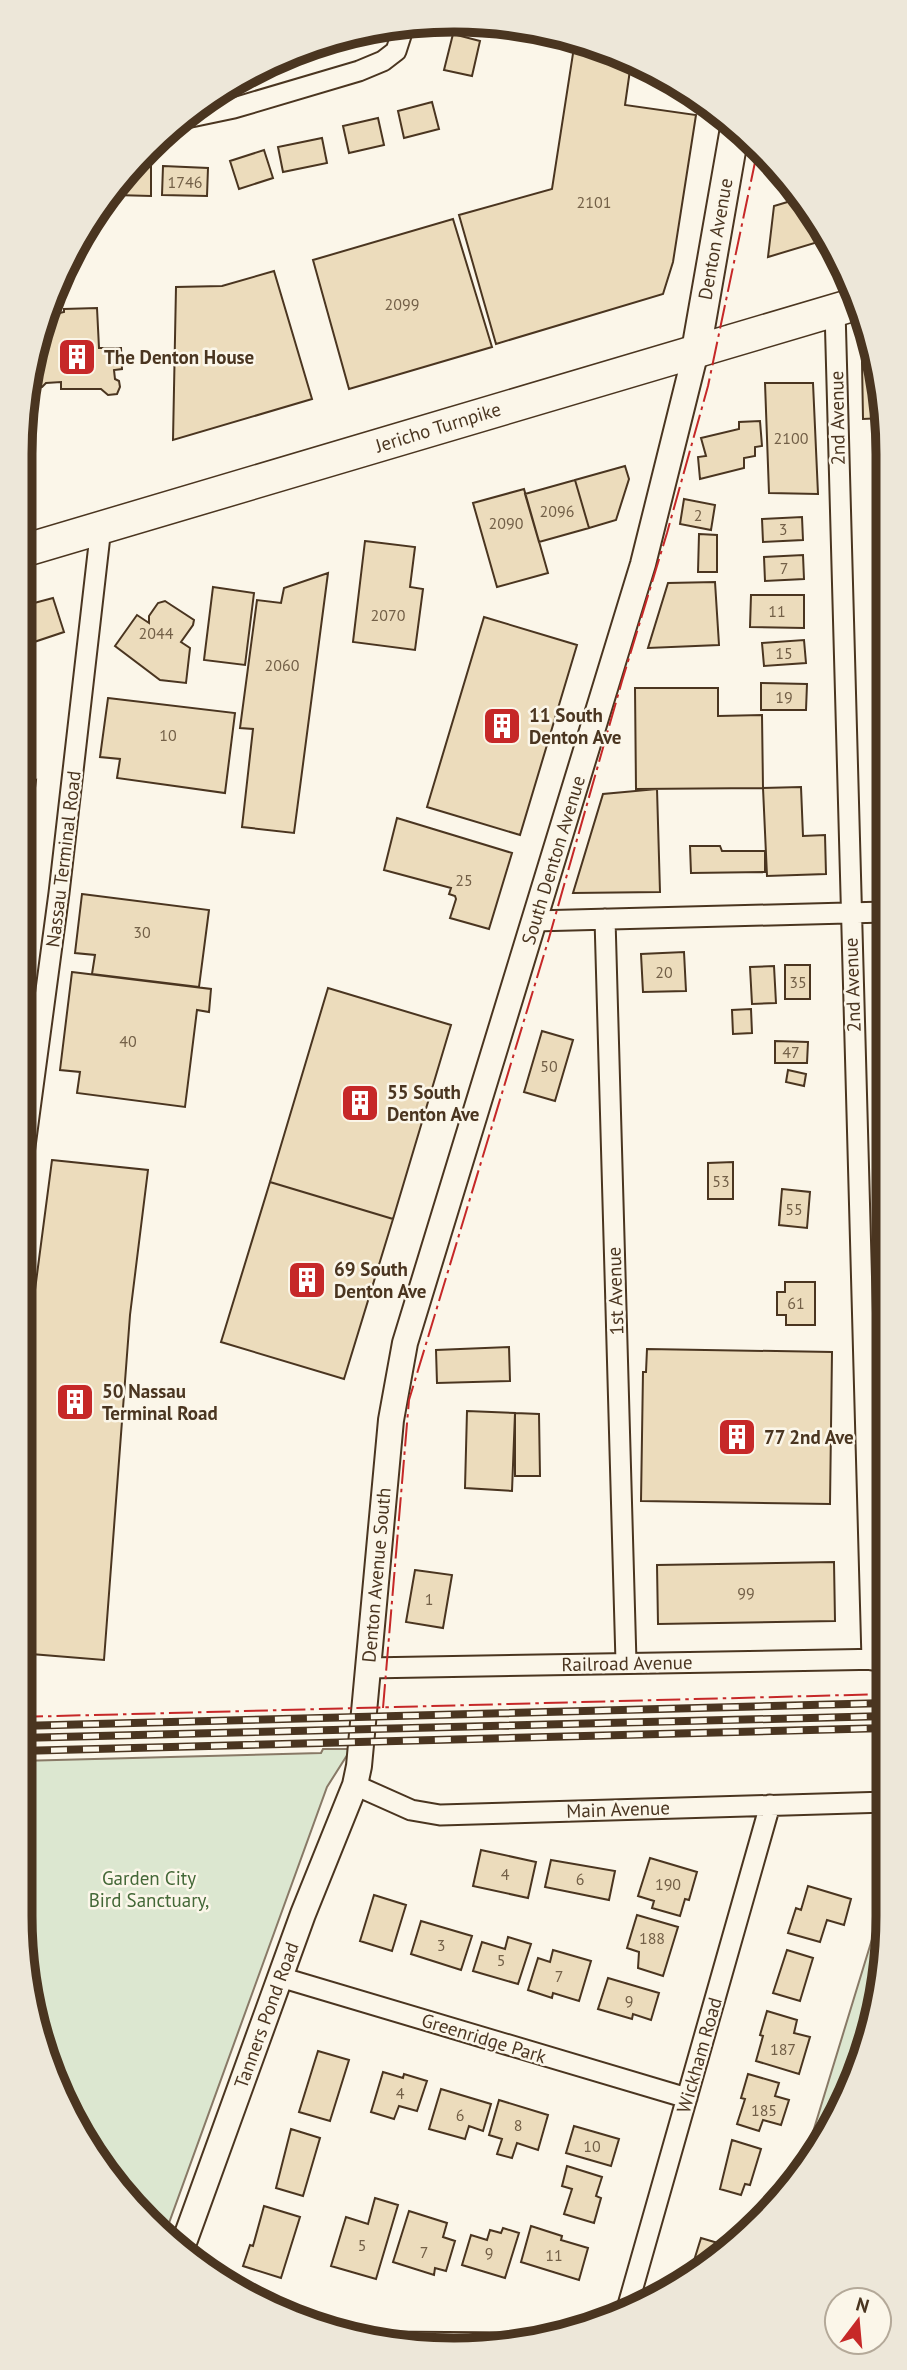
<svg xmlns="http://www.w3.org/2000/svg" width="907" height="2370" font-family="'PT Sans',sans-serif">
<rect width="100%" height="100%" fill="#fbf6e9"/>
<path fill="#dce7d0" stroke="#887966" stroke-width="2" d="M323,1749H351L327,1787L165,2234L127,2203L42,2056L19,1916V1761L321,1753Z
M888,1887V1917L873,2029L798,2181Z"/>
<path fill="#ecdcbc" stroke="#4a3520" stroke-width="2" d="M453,34L480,41L472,76L444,70Z
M574,47L604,51L631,63L625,105L696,115L673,262L663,294L496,344L459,215L552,189Z
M432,102L439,129L404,138L398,111Z
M378,118L384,145L349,153L343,126Z
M322,138L327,163L283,172L278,147Z
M264,150L273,178L239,189L230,161Z
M138,163L151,164V196L115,195V183Z
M163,166L208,168L207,196L162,195Z
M801,198L828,239L768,257L774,206Z
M453,219L492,347L349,389L313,260Z
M274,271L312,399L173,440L176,287L222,286Z
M97,308L99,348H121L122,369L114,370L115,379L119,381L120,387L117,394L108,395L101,389H61V382L46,383L42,387L36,388L31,384V377L35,373V366H31L34,341L42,324H46L47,316L64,312V309Z
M873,359L884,396V418L863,419L862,362Z
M765,383H813L818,494L769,493Z
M760,421L762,446L755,447V456L744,458V468L700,479L698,457L706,456L701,438L739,429V422Z
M625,466L629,479L616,520L589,528L575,480Z
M575,480L589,528L539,542L525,494Z
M524,489L548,573L497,587L473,503Z
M684,499L715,505L711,530L680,524Z
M802,517L803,540L763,542L762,519Z
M699,534L717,535V572H698Z
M365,541L415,547L410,587L423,589L415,650L353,642Z
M803,555L804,579L765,581L764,557Z
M328,573L294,833L242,827L253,729L240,728L257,600L281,603L284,588Z
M715,582L719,645L648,648L668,583Z
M213,587L254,593L245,665L204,660Z
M751,595H804V628L750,627Z
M53,598L64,632L19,647V607Z
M165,601L194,620L193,625L181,642L190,648L186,683L160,680L115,646L137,615L149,623V616L158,603Z
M484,617L577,645L520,835L427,807Z
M804,640L806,663L764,666L762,643Z
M761,683L807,684L806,710H761Z
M635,688H718V716L762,715L763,788L636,789Z
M880,691H885V711H880Z
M108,698L235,713L225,793L117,778L120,759L100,757Z
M36,780L19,916V785Z
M801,787L803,836L825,835L826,874L767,876L763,788Z
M657,789L660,892L573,893L603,794Z
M397,818L512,853L489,929L450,918L456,899L455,896L449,894L451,888L384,870Z
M690,846H720L722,851H765V872L691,873Z
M82,894L209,910L199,987L92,974L95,955L75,953Z
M684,952L686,991L643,992L641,954Z
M785,965H810V999H785Z
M774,966L776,1003L752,1004L750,967Z
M72,972L211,989L209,1012L197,1010L185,1107L77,1093L80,1072L60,1070Z
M328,988L451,1025L393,1219L270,1182Z
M751,1009L752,1033L733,1034L732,1010Z
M542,1031L573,1040L555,1101L524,1092Z
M775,1041L808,1042L807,1063H775Z
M788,1070L806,1074L804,1086L786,1082Z
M52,1160L148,1170L130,1315L104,1660L19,1653V1488L33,1305Z
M733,1162V1199H708V1163Z
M270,1182L393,1219L344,1379L221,1342Z
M782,1189L810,1192L807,1228L779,1225Z
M785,1282H815V1325H786V1315H777V1292H785Z
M509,1347L510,1381L437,1383L436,1350Z
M647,1349L832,1352L830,1504L641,1501L643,1372H646Z
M467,1411L515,1413L512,1491L465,1488Z
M515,1413L539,1414L540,1476H515Z
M834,1562L835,1621L658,1624L657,1565Z
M415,1570L452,1575L443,1628L406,1622Z
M481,1850L536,1862L528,1898L473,1886Z
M650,1858L697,1872L689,1900L685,1899L680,1916L652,1908L654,1901L638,1896Z
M551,1860L615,1871L609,1900L545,1887Z
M808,1886L851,1899L844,1925L827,1920L820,1942L788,1933L796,1908L801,1910Z
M374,1895L406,1905L392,1951L360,1941Z
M637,1915L678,1927L663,1976L638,1968L639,1952L627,1948Z
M421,1921L472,1936L461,1970L411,1954Z
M508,1937L531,1944L518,1984L473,1971L482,1942L505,1949Z
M553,1950L591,1961L579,2001L553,1993L552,1998L528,1990L538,1958L550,1962Z
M787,1950L813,1958L800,2001L773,1993Z
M608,1978L659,1993L651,2020L633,2014L632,2019L598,2009Z
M767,2011L797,2020L794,2033L810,2037L799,2074L756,2061L763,2036L760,2035Z
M318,2051L349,2060L330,2121L299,2112Z
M383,2072L403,2078L404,2074L427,2081L417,2111L399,2106L394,2119L371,2112Z
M748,2074L779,2083L775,2096L789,2100L781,2125L763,2120L759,2131L737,2124L745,2099L741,2098Z
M441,2089L491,2104L483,2131L469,2126L465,2139L429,2129Z
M499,2100L548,2115L538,2150L517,2143L512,2158L497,2154L502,2139L489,2135Z
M574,2126L619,2139L611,2166L566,2153Z
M291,2129L320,2138L303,2196L276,2188Z
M732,2140L761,2149L750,2185L745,2184L741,2195L720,2189Z
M567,2166L602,2177L596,2196L601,2198L594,2223L564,2214L572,2189L562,2186Z
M375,2198L398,2205L376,2279L331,2266L346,2217L368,2224Z
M264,2206L300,2217L281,2278L243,2266L250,2245L253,2246Z
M753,2210L763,2213L748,2227Z
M409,2211L447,2223L443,2237L455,2241L446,2271L435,2268L434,2275L393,2262Z
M531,2226L562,2236L561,2240L588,2248L579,2280L521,2262Z
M503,2228L519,2233L505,2278L462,2265L471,2235L487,2240L490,2230L501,2233Z
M701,2238L728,2246L694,2278L688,2280Z"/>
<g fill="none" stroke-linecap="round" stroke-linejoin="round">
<defs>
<path id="service" d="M19,1057L37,1059"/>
<path id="minor" d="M191,117L234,108L359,71L383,61L396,51L405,23
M835,310L872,1660
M605,919L626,1662
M534,921L885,912
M19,1191L59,893L101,527
M367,1668L887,1659
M355,1785L411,1810L440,1815L887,1802
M280,1977L687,2098
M628,2305L770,1805
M383,2342L525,2343"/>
<path id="tertiary" d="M182,2248L303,1914L355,1785L359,1766L391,1420L405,1343L643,564L696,351"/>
<path id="secondary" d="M696,351L735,128"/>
<path id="primary" d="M19,552L856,304"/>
</defs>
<use href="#service" stroke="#4a3520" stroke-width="13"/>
<use href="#minor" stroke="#4a3520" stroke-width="23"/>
<use href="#tertiary" stroke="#4a3520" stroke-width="28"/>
<use href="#secondary" stroke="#4a3520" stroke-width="32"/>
<use href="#primary" stroke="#4a3520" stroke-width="35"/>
<use href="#service" stroke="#fbf6e9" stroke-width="10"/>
<use href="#minor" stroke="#fbf6e9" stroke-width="19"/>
<use href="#tertiary" stroke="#fbf6e9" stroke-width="24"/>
<use href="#secondary" stroke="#fbf6e9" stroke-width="28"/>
<use href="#primary" stroke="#fbf6e9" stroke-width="32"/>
<defs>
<path id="rail" d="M19,1726L887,1703
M19,1738L887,1716
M19,1751L887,1728"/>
</defs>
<use href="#rail" stroke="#4a3520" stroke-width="8"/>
<use href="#rail" stroke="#fbf6e9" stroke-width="5" stroke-dasharray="16" stroke-linecap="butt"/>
<path stroke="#c62828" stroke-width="2" stroke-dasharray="24 5 3.5 5" stroke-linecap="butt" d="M383,1708L409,1400L549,938L622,681L667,533L708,386L758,148
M19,1717L887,1694"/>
</g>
<defs>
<symbol id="building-square" viewBox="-11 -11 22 22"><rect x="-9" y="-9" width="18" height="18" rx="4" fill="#c62828" stroke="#fbf6e9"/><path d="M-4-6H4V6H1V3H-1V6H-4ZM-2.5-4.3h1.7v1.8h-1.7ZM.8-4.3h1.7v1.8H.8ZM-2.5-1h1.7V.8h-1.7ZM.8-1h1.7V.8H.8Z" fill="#fff"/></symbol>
</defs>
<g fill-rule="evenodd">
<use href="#building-square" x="55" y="335" width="44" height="44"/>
<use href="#building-square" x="480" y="704" width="44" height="44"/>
<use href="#building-square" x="338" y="1081" width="44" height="44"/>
<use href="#building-square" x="285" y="1258" width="44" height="44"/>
<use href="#building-square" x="53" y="1380" width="44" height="44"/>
<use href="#building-square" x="715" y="1415" width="44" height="44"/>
</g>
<g text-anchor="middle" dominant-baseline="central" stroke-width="5" stroke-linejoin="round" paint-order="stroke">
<g font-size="16" fill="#725f47">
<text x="185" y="182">1746</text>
<text x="594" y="202">2101</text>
<text x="402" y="304">2099</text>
<text x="791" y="438">2100</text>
<text x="557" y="511">2096</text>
<text x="698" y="515">2</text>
<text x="506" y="523">2090</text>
<text x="783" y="529">3</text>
<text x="784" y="568">7</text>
<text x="777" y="611">11</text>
<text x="388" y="615">2070</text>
<text x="156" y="633">2044</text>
<text x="784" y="653">15</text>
<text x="282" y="665">2060</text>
<text x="784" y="697">19</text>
<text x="168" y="735">10</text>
<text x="464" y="880">25</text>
<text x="142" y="932">30</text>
<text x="664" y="972">20</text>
<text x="798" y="982">35</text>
<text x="128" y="1041">40</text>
<text x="791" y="1052">47</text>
<text x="549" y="1066">50</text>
<text x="721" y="1181">53</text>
<text x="794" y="1209">55</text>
<text x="796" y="1303">61</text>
<text x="746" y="1593">99</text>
<text x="429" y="1599">1</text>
<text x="505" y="1874">4</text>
<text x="580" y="1879">6</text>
<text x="668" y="1884">190</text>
<text x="652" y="1938">188</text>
<text x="441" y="1945">3</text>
<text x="501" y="1960">5</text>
<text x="559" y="1976">7</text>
<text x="629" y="2001">9</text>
<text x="783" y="2049">187</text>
<text x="400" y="2093">4</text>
<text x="764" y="2110">185</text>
<text x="460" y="2115">6</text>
<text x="518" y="2125">8</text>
<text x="592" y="2146">10</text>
<text x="362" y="2245">5</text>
<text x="424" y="2252">7</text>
<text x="489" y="2253">9</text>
<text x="554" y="2255">11</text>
</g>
<g font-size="19" fill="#4a3520" stroke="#fbf6e9">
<text transform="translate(715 239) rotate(-80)">Denton Avenue</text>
<text transform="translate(837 418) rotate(-91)">2nd Avenue</text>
<text transform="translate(438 427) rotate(-17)">Jericho Turnpike</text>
<text transform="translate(63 859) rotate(-83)">Nassau Terminal Road</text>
<text transform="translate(553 860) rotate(-73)">South Denton Avenue</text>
<text transform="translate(852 985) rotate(-92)">2nd Avenue</text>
<text transform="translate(615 1291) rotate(-92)">1st Avenue</text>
<text transform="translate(376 1575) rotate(-85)">Denton Avenue South</text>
<text transform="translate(627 1663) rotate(-1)">Railroad Avenue</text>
<text transform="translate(618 1809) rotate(-2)">Main Avenue</text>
<text transform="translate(266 2015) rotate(-70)">Tanners Pond Road</text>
<text transform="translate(484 2038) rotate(17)">Greenridge Park</text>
<text transform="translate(699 2055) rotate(-74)">Wickham Road</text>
</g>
<g font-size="19" font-weight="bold" fill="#4a3520" stroke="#fbf6e9" text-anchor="start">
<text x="104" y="357">The Denton House</text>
<text x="529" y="715">11 South<tspan x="529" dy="22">Denton Ave</tspan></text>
<text x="387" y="1092">55 South<tspan x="387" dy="22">Denton Ave</tspan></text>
<text x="334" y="1269">69 South<tspan x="334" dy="22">Denton Ave</tspan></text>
<text x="102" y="1391">50 Nassau<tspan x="102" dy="22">Terminal Road</tspan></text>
<text x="764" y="1437">77 2nd Ave</text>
</g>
<g font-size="19" fill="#436837" stroke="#fbf6e9">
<text x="149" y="1878">Garden City<tspan x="149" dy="22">Bird Sanctuary,</tspan></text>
</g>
</g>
<path d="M0 0H907V2370H0ZM454 32H454A422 422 0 0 1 876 454V1916A422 422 0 0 1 454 2338H454A422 422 0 0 1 32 1916V454A422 422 0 0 1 454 32Z" fill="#ede7d9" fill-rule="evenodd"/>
<path fill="none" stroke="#4a3520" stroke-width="9" d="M454 32H454A422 422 0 0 1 876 454V1916A422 422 0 0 1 454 2338H454A422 422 0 0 1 32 1916V454A422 422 0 0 1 454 32Z"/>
<g transform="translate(858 2321) rotate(16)"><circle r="33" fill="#fbf6e9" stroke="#b4a999" stroke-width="2"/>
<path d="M0-5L12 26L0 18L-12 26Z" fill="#c62828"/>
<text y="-10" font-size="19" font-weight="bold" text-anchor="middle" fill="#4a3520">N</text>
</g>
</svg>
